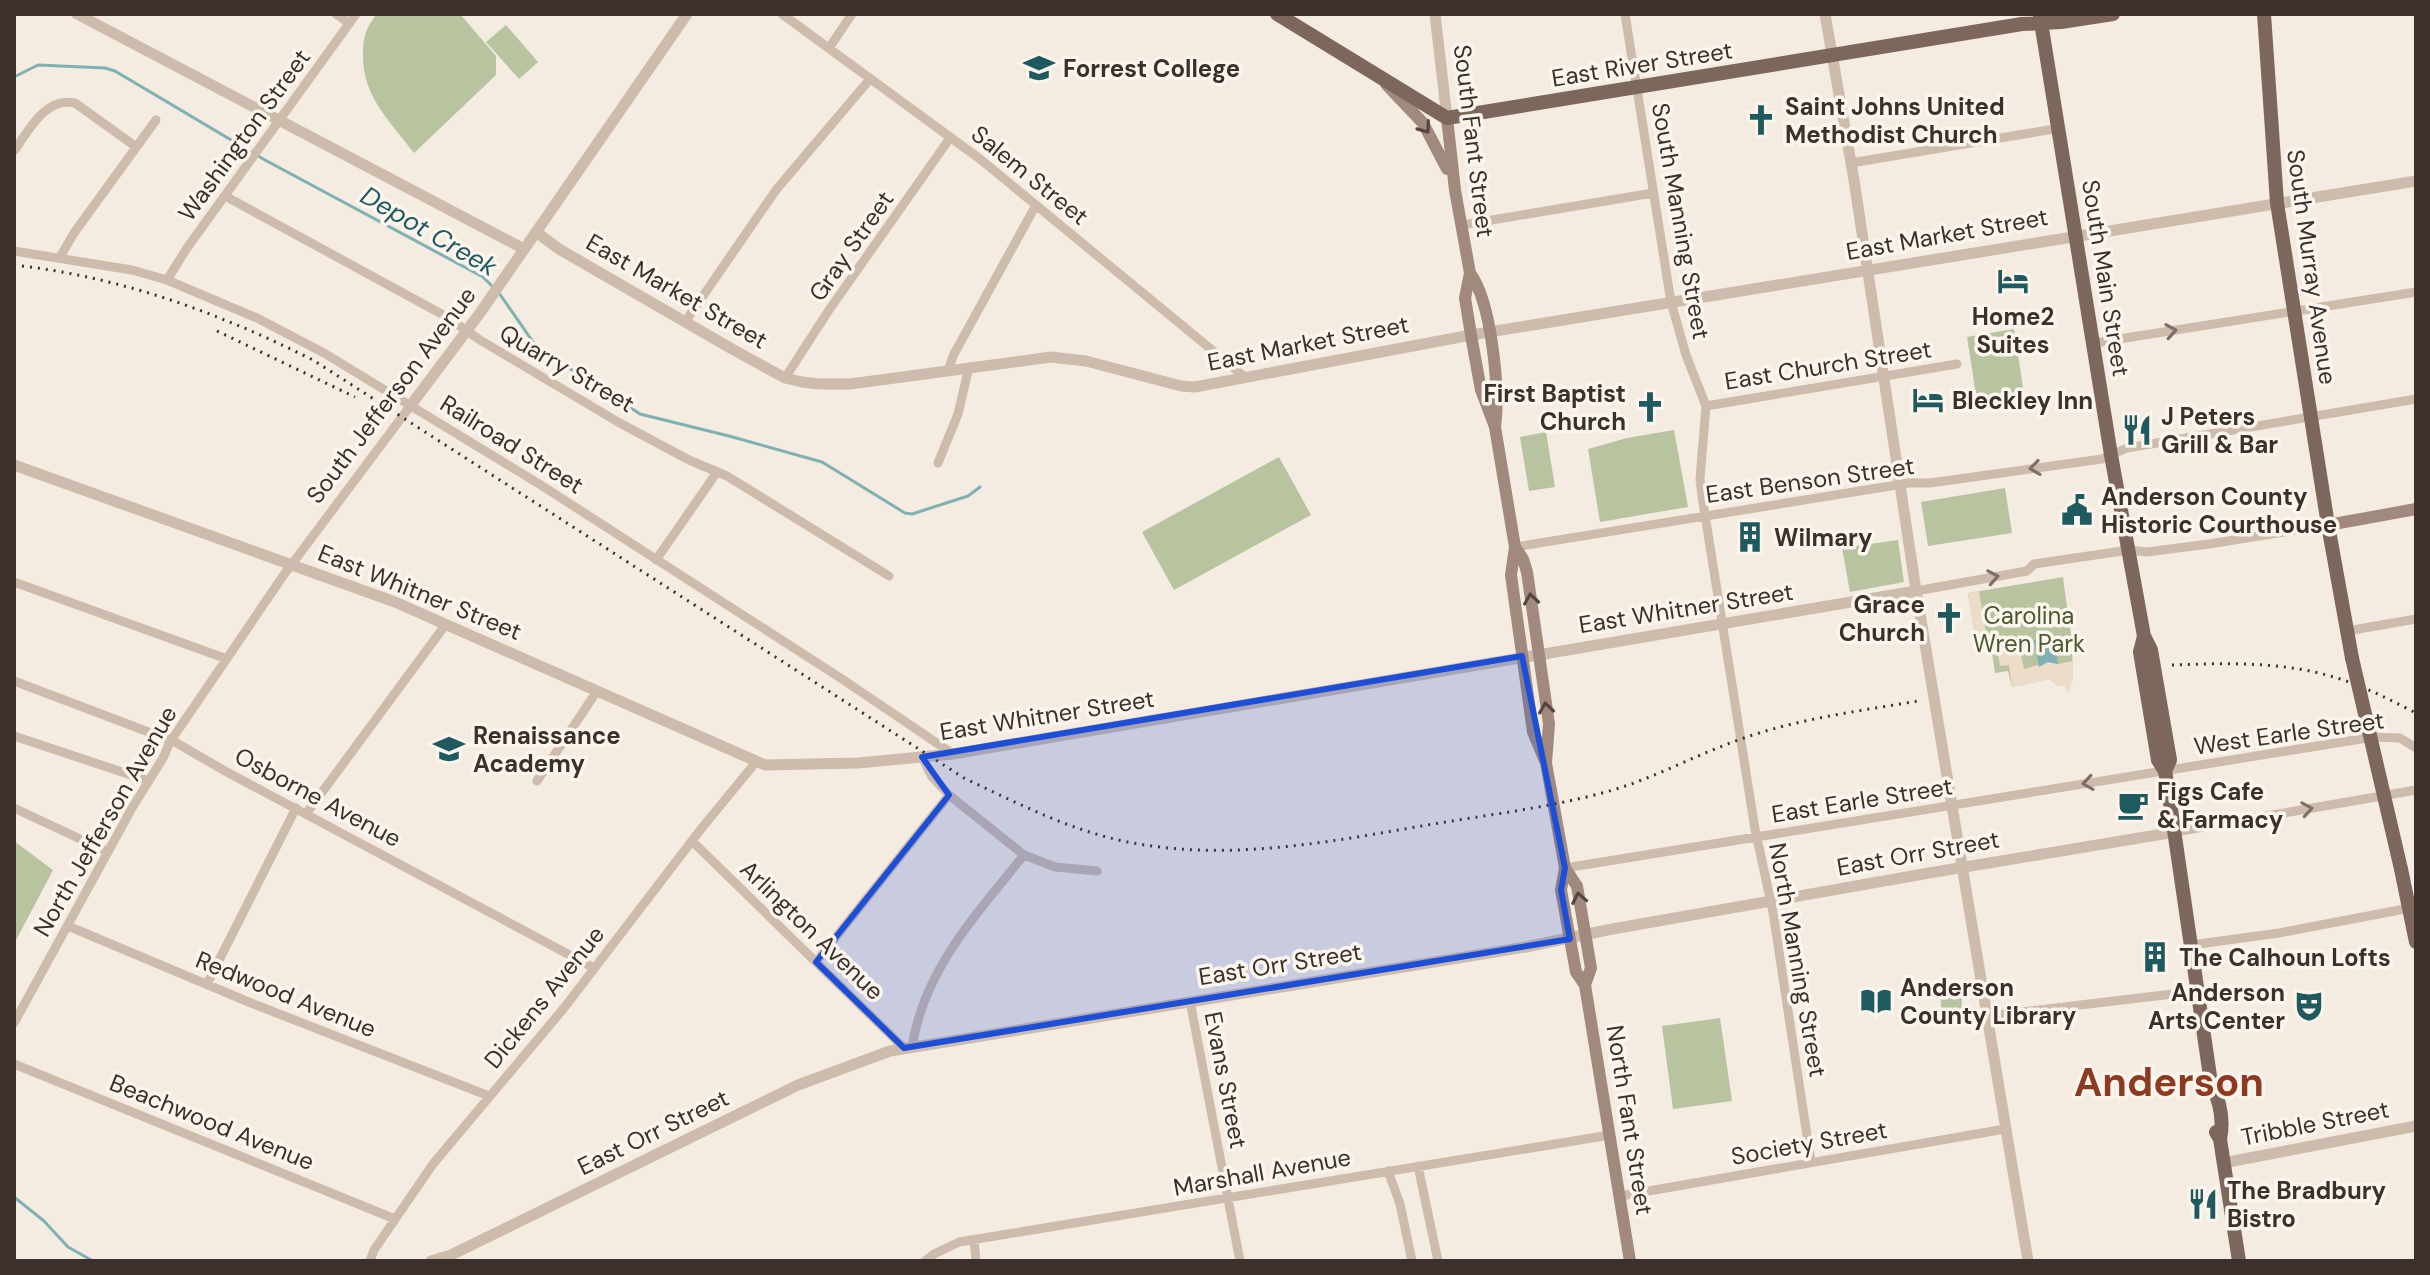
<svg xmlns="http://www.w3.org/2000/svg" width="2430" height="1275" font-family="'DM Sans',sans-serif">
<rect width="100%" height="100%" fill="#f4ebe1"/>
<path fill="#b8c4a0" d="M377,14H460L496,56V75L414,153C390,121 362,96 363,54C363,39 366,26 377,14Z
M506,25L538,62L519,79L486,42Z
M2014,329L2024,394L1977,401L1967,337Z
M1674,430L1688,507L1600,522L1588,449L1627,438Z
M1546,432L1555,487L1529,491L1520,437Z
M1279,457L1311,515L1174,590L1142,532Z
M2005,488L2012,533L1928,546L1921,502Z
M1898,540L1904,582L1850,592L1842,548Z
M2063,577C2067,614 2079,657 2068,693L2065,685L2058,686L2050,679L2012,687L2008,671L1995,673L1989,633L1975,635L1968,593Z
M14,841L53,870L14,944Z
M1968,979L1962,999L1961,1016L1943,1019C1937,992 1943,986 1968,979Z
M1720,1018L1732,1101L1673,1109L1662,1026Z"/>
<path fill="#ecdcc8" d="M1979,591L1986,633L1975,635L1968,593Z
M2022,640L2026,646L2021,655L2024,669L2048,662L2058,664L2073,661V679L2068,693L2065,685L2058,686L2050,679L2012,687L2009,665L2000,666L1996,644Z"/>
<path fill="#7fb0b2" d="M2051,636L2054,638L2058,664L2048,662L2039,667L2034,640Z"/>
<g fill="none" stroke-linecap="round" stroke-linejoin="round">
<path stroke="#7fb0b2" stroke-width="3" d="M14,77L38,65L105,68L115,71L265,160L483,277L494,288
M499,293L540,352L586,378L640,414L729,436L822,462L905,513L912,514L968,496L980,487
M14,1197L44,1221L68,1247L93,1261"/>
<path stroke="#cdbbac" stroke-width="9" d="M336,14L349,23
M782,14L980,159L1246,378
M1625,14L1671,302L1686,355L1706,406L1700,479L1702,496L1755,829L1773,912L1811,1162
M829,48L852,14
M14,151C29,130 45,97 75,103L135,146
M1851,163L2060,128
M225,196L447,317L480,340L618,422L689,460L727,476L889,576
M1462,225L1653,193
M14,251L132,270L167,280L257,318L324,353L544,487L842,679L953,754
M60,257L74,233L156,120
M167,280L187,248L356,14
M685,322L776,190L870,79
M2094,343L2416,292
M948,370L954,354L1036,205
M785,378L829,310L950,138
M1706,406L1957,364
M938,463L958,414L969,367
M1515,547L1909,483H1930L2102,459L2127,448L2416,399
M656,560L717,472
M14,582L227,659
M1916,591L2027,571L2034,564L2129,550L2147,552L2209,544L2328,525
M2347,631L2416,619
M14,681L175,742L225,771L594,968
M14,736L149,781
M922,757L932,777L949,795L1024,855L1055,867L1097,871
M537,781L597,691
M14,808L108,852
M306,814L446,624
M2175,832L2416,790
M692,841L904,1048
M1565,868L2373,737L2400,738L2416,748
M68,926L251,1003L489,1096
M2191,945L2279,933L2410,908
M816,962L949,795
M207,984L296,808
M1190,1001L1240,1261
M1987,1016L2198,991
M14,1023L132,808L163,758L170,742L283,576L411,405
M912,1047C924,969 977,914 1024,855
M14,1064L395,1219
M1418,1166L1438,1261
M1388,1171L1400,1204L1412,1261
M1620,1196L2005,1129
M974,1240L976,1261
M370,1261L374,1250L433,1164L564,1008L701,829L756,762
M925,1261L934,1254L959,1242L1610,1135"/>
<path stroke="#cdbbac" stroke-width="11" d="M77,14L524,249
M1435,14L1447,118
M1825,14L1854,180L1915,584L2028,1261
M536,232L559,249L732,349L785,378L802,382L819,384H850L1051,357L1086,361L1181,386L1195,387L1471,335L2416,181
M411,405L480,313L687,14
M14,465L395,602L765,765L858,763L953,754L1916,591
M2223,1163L2416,1126
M431,1261L451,1255L798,1085L890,1051L1526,947L1607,930L1929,873L2175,832"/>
<path stroke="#a18a7d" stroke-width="12" d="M1386,84L1423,123L1447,169
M1447,118L1455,190L1470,273L1465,298L1471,335L1481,390L1495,427L1515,547L1511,575L1533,732L1546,763L1565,868L1561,890L1576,972L1585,985L1630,1261
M1470,273C1492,303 1500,391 1495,427
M2328,525L2416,509
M1515,547L1523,559L1527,572L1549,724L1546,763
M1565,868L1577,886L1591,968L1585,985"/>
<path stroke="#7d675c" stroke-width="14" d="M1277,14L1447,118L2022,24L2061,22L2113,14
M2264,14L2277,203L2328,525L2352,658
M2040,16L2111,455L2144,636L2151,650L2170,760L2165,771
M2144,636L2140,652L2158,760L2165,771L2167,782L2211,1083C2220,1101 2224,1120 2220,1139
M2401,869L2416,942
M2216,1132L2220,1139L2239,1261"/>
<path stroke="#3b302b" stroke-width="3" stroke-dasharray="2 6" stroke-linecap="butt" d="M14,265C121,277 217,312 313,360L964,778C1019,804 1073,832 1133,843C1235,862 1339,840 1439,823C1495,814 1551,807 1606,792C1653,779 1695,755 1741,739C1797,719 1859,711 1918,701
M217,331L355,397
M2172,665C2228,663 2288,661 2343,680C2368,688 2392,701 2416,713"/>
<path stroke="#7d675c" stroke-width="14" d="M2352,658L2401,869"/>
</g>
<defs><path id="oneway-chevron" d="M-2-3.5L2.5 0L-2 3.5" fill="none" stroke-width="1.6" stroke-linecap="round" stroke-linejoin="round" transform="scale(2)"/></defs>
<g stroke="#544640">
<use href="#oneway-chevron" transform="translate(1425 128) rotate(54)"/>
<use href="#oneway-chevron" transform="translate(1531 599) rotate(-98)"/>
<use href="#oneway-chevron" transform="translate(1546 708) rotate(-98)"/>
<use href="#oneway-chevron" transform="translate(1579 898) rotate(-101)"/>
</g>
<g stroke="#7d6f65">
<use href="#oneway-chevron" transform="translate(2171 331) rotate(-9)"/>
<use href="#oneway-chevron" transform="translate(2035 468) rotate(172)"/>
<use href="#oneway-chevron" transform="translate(1993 577) rotate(-10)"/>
<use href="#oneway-chevron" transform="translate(2088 783) rotate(171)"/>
<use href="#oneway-chevron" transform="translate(2307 809) rotate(-10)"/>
</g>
<path fill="#1d4ed8" fill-opacity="0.2" stroke="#1d4ed8" stroke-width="6" stroke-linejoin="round" d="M1522,656L1565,868L1561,890L1570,939L904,1048L816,962L949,795L922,757Z"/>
<defs>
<symbol id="university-bare" viewBox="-9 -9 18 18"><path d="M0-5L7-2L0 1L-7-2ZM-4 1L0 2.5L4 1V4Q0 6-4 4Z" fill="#1f5a5e" stroke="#fbf5ee" stroke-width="2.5" paint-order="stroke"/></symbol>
<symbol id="church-bare" viewBox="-9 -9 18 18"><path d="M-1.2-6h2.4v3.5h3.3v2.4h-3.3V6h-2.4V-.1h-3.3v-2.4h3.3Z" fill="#1f5a5e" stroke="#fbf5ee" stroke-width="2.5" paint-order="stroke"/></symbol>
<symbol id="hotel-bare" viewBox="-9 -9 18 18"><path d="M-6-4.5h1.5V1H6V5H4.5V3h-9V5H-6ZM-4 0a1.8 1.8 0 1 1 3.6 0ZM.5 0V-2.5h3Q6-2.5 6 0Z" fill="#1f5a5e" stroke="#fbf5ee" stroke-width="2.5" paint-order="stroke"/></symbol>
<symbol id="restaurant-bare" viewBox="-9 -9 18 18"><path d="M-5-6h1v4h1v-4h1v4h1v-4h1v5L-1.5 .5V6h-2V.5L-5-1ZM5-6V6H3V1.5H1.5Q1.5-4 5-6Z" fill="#1f5a5e" stroke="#fbf5ee" stroke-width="2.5" paint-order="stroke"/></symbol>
<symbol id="civic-bare" viewBox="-9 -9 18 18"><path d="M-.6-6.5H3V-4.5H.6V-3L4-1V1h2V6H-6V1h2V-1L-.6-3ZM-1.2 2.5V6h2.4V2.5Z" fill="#1f5a5e" stroke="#fbf5ee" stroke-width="2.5" paint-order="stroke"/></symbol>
<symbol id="building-bare" viewBox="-9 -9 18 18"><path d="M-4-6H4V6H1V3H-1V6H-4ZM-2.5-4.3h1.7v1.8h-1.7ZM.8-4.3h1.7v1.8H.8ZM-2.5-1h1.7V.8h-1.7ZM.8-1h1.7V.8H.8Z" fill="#1f5a5e" stroke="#fbf5ee" stroke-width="2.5" paint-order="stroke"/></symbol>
<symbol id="school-bare" viewBox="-9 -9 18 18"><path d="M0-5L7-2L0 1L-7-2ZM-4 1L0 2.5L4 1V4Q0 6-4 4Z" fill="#1f5a5e" stroke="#fbf5ee" stroke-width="2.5" paint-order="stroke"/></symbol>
<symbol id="cafe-bare" viewBox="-9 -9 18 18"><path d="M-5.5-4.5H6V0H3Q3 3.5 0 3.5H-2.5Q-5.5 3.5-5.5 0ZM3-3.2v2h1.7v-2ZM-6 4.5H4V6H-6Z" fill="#1f5a5e" stroke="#fbf5ee" stroke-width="2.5" paint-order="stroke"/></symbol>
<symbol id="library-bare" viewBox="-9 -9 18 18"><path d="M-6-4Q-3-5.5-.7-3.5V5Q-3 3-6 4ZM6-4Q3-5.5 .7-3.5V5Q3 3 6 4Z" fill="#1f5a5e" stroke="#fbf5ee" stroke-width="2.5" paint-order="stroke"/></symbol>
<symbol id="theatre-bare" viewBox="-9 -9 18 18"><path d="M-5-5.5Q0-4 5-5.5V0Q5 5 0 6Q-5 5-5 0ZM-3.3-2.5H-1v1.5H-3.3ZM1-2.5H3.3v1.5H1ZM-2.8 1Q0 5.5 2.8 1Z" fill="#1f5a5e" stroke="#fbf5ee" stroke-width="2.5" paint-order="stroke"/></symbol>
</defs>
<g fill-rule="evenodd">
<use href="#university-bare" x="1017" y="46" width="44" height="44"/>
<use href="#church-bare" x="1739" y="98" width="44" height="44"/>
<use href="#hotel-bare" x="1991" y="259" width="44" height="44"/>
<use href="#hotel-bare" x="1906" y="378" width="44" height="44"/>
<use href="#church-bare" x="1628" y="385" width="44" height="44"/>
<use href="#restaurant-bare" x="2115" y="408" width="44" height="44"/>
<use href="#civic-bare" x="2055" y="488" width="44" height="44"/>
<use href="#building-bare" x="1728" y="515" width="44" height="44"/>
<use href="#church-bare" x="1927" y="596" width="44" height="44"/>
<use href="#school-bare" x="427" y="727" width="44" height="44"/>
<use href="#cafe-bare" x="2111" y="783" width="44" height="44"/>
<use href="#building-bare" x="2133" y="935" width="44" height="44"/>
<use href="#library-bare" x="1854" y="979" width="44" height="44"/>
<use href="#theatre-bare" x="2287" y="984" width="44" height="44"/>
<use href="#restaurant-bare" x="2181" y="1182" width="44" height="44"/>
</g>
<g text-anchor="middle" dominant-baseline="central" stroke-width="7" stroke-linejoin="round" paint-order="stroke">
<g font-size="24" fill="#3b302b" stroke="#fbf5ee">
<text transform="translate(1642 64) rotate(-9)">East River Street</text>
<text transform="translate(244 135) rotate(-54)">Washington Street</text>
<text transform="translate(1474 141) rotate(83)">South Fant Street</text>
<text transform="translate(1030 175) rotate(39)">Salem Street</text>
<text transform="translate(1681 221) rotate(80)">South Manning Street</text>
<text transform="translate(1947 234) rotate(-10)">East Market Street</text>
<text transform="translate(851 246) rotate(-55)">Gray Street</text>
<text transform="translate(2312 267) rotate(82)">South Murray Avenue</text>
<text transform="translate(2106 278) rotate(81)">South Main Street</text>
<text transform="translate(677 291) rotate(30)">East Market Street</text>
<text transform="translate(1308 343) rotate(-11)">East Market Street</text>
<text transform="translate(1828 365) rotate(-9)">East Church Street</text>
<text transform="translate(567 368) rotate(30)">Quarry Street</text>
<text transform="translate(391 395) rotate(-53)">South Jefferson Avenue</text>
<text transform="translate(512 444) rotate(32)">Railroad Street</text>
<text transform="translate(1810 480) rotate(-8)">East Benson Street</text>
<text transform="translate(420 592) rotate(22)">East Whitner Street</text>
<text transform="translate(1686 608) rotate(-9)">East Whitner Street</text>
<text transform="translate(1047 715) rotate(-9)">East Whitner Street</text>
<text transform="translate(2289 733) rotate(-8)">West Earle Street</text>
<text transform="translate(318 797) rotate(28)">Osborne Avenue</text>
<text transform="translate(1862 800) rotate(-9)">East Earle Street</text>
<text transform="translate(105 821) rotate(-60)">North Jefferson Avenue</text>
<text transform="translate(1918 853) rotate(-10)">East Orr Street</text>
<text transform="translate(812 930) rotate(44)">Arlington Avenue</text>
<text transform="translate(1798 960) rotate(80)">North Manning Street</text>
<text transform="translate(1280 964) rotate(-9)">East Orr Street</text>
<text transform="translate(286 994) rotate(22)">Redwood Avenue</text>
<text transform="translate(544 997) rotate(-51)">Dickens Avenue</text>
<text transform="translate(1226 1080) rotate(79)">Evans Street</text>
<text transform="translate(1630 1120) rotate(81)">North Fant Street</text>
<text transform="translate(212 1122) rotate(22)">Beachwood Avenue</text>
<text transform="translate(2315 1123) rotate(-11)">Tribble Street</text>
<text transform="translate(653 1132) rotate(-26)">East Orr Street</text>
<text transform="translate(1809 1143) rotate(-10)">Society Street</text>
<text transform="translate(1262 1172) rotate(-10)">Marshall Avenue</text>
</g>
<g font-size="24" font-weight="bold" fill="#3b302b" stroke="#fbf5ee" text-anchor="start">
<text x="1063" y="68">Forrest College</text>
<text x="1785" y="106">Saint Johns United<tspan x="1785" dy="28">Methodist Church</tspan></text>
<text x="2013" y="316" text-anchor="middle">Home2<tspan x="2013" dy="28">Suites</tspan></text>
<text x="1626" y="393" text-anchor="end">First Baptist<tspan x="1626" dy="28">Church</tspan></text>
<text x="1952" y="400">Bleckley Inn</text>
<text x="2161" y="416">J Peters<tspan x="2161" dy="28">Grill &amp; Bar</tspan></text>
<text x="2101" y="496">Anderson County<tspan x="2101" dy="28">Historic Courthouse</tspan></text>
<text x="1774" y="537">Wilmary</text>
<text x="1925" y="604" text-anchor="end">Grace<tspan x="1925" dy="28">Church</tspan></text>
<text x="473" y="735">Renaissance<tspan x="473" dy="28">Academy</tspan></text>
<text x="2157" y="791">Figs Cafe<tspan x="2157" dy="28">&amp; Farmacy</tspan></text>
<text x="2179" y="957">The Calhoun Lofts</text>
<text x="1900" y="987">Anderson<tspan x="1900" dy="28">County Library</tspan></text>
<text x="2285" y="992" text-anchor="end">Anderson<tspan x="2285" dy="28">Arts Center</tspan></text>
<text x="2227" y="1190">The Bradbury<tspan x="2227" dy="28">Bistro</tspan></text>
</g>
<g font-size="24" fill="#4a5a2e" stroke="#fbf5ee">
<text x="2029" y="615">Carolina<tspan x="2029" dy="28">Wren Park</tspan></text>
</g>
<g font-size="26" font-style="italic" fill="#1f5a5e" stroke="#fbf5ee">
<text transform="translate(429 231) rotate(30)">Depot Creek</text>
</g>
<g font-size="40" font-weight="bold" fill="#8c3b22" stroke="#fbf5ee">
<text x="2169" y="1082">Anderson</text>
</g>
</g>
<rect width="2430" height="1275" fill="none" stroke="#3b302b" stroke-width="32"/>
</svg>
